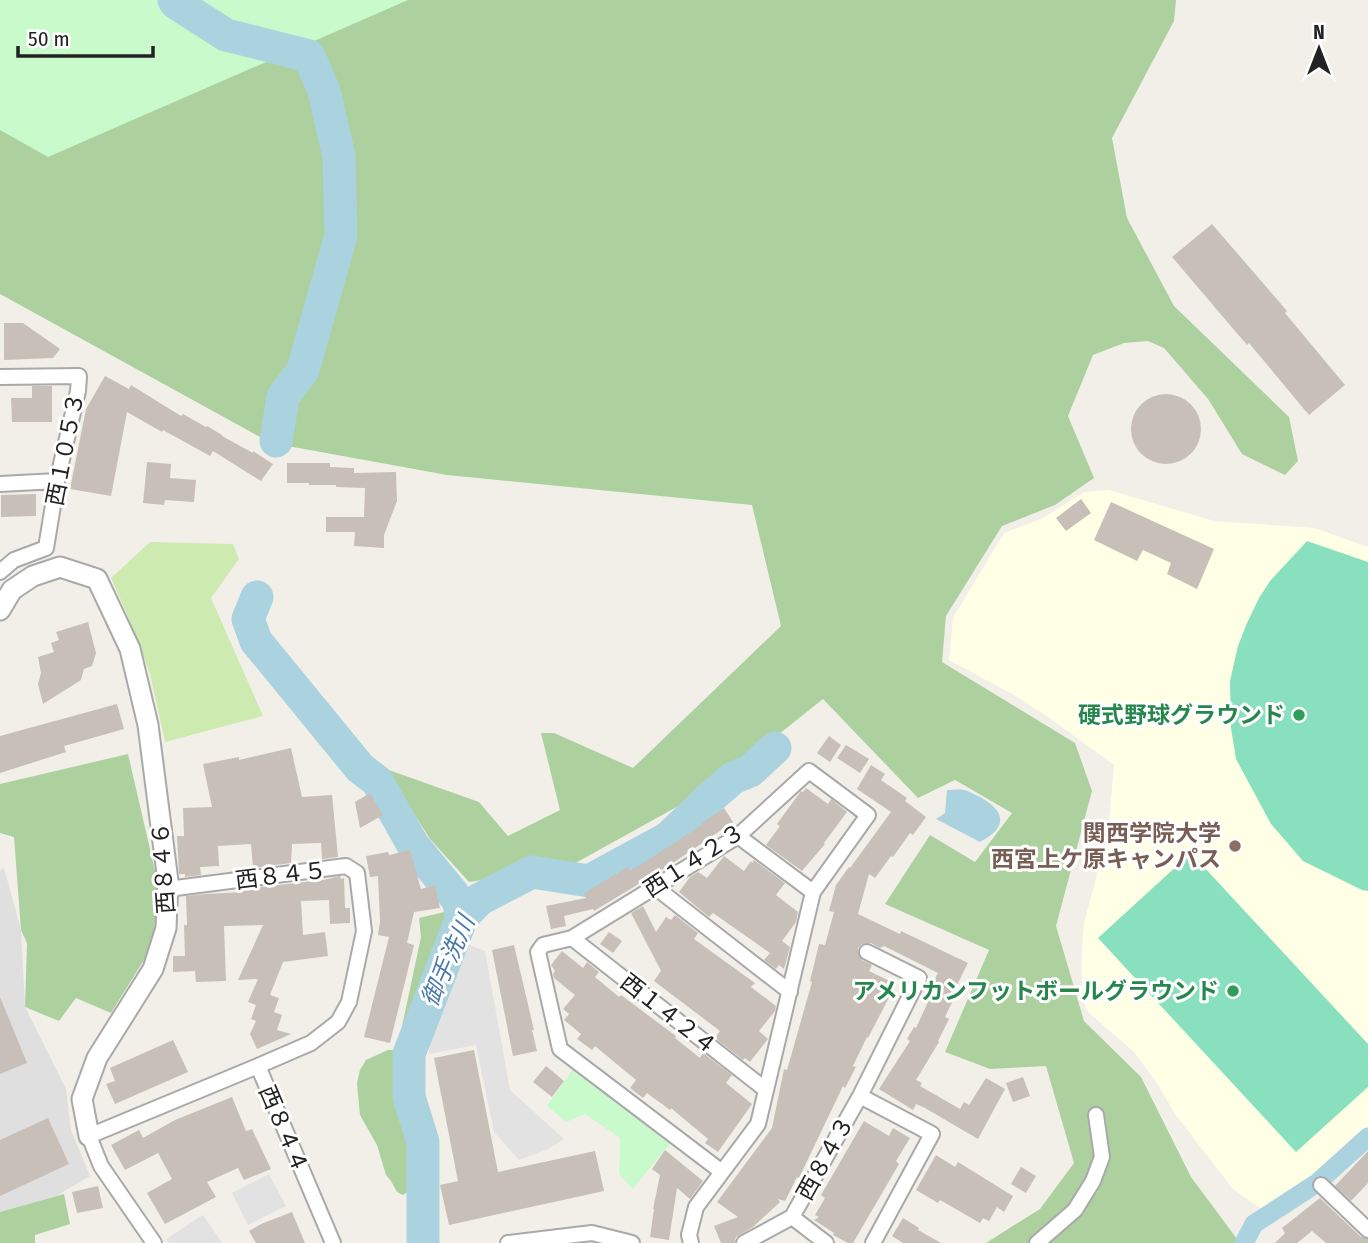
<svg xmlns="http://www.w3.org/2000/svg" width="1368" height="1243" font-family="'Fira Sans Condensed','Noto Sans JP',sans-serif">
<rect width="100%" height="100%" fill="#f2efe9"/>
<path fill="#e0dfdf" d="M4,868L21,930L25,1007L66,1089L71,1130L90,1176L56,1196L0,1212V870Z"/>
<path fill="#ffffe5" d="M1109,490L1214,521L1314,528L1368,547V1134L1301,1194L1266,1212L1233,1189L1175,1114L1157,1083L1134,1052L1087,1011L1083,1000L1081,966L1084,923L1097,875L1095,861L1108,832L1114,765L1051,719L1014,695L949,660L953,618L1004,533L1043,518L1084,492Z"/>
<path fill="#cdebb0" d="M150,542L233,544L239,559L211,598L263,716L165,742L150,674L129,619L111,578Z"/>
<path fill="#add19e" d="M0,0H1176L1174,21L1112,138L1127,218L1174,306L1289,417L1298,461L1285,475L1242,454L1208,399L1164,348L1148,341L1124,343L1093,355L1068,416L1094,478L1055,505L1002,526L946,616L942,662L1075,743L1092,791L1056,926L1084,1021L1141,1077L1191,1177L1240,1243H986L1040,1209L1074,1163L1046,1066L990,1069L945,1052L989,950L885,904L930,835L975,862L1012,813L955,780L918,798L823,699L711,788L570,866L469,882L430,839L386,769L479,802L508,836L560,810L541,733H554L633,768L781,626L752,505L447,475L271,443L0,294Z
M128,754L159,888L152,947L111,1013L76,998L59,1021L25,1007L27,943L21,930L14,837L0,833V784Z
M453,910V929L399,1068L402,1109L416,1158L413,1188L403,1195L397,1192L391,1181L386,1175L377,1145L360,1115L357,1083L360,1070L366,1060L388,1050H397L421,937L419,918Z
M64,1194L70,1224L35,1235V1243H0V1212Z"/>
<path fill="#c8facc" d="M0,0H408L48,157L0,130Z
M573,1069L671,1142L633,1189L619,1174L620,1138L585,1114L566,1122L547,1106Z"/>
<path fill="#88e0be" d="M1307,541L1368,562V891L1362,890L1303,861L1271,824L1236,759L1231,728L1230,681L1238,646L1247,623L1259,598L1270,581Z
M1191,853L1368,1044V1087L1296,1152L1098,938Z"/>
<path fill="#e2e2e2" d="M467,944L485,951L510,1090L564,1139L548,1149L519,1160L494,1132L476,1045L429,1054L430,1035Z
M269,1174L286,1206L248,1225L232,1193Z
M203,1215L222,1243H169L166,1239Z"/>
<path fill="#aad3df" d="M947,790C952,790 959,789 964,790C970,791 975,795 980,797C1007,812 1007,828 980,842L936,819L945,813Z"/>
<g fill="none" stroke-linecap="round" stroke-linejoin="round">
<path stroke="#aad3df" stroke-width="19" d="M1244,1243L1254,1224L1317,1183L1368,1137"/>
<path stroke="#aad3df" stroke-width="33" d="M174,0L176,3L226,35L309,56L324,91L339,156L341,235L303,370L283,397L276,441
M257,597L248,619L256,641L360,768L377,781L413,845L458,900L462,917
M423,1243V1142L409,1097V1054L462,917L480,899L532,872L589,881L668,838L710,798L733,778L750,771L775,748"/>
</g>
<path fill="#c7bfb8" d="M1212,224L1287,311L1285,313L1345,385L1309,415L1249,343L1247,345L1172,257Z
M4,323H23L60,349L53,358L4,360Z
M105,376L129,389L131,385L181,416L183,414L206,427L207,426L222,435V436L253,453V451L273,464L261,481L213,451L210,456L163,430L162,432L127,412L111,496L70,489L86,409Z
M32,386H52V422H12L11,398H32Z
M1131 429a35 35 0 1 1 70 0a35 35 0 1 1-70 0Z
M147,462L171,464L170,478L196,480L194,502L165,500L164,505L143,503Z
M287,463H330V467L354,468V473L396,472L397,501L384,535V548L354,546L355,532H326V517H364L365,488L336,487V485H309V483H287Z
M36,494V516L1,517V495Z
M1081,499L1091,513L1066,531L1056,518Z
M1111,502L1214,549L1197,589L1167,574L1171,563L1143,550L1137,561L1094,540Z
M88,622L96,653L92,666L84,669L81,680L43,704L38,684L41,673L38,657L54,652L51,643L59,640L56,632Z
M117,704L124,729L64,746L66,752L0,773V736Z
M829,736L841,745L830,762L817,753Z
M846,745L869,759L860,773L837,758Z
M291,748L302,797L332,795L338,857L322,859L321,843L292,844L291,863L253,868L251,844L218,846L219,866L200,867L201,875L185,877V874H179L177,836H184L183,808L212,807L203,764L239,757V760Z
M871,765L885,774L881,780L907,798L905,801L926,817L913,835L910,833L893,857L891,856L875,878L869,874L858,914L900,934L901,931L968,963L954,991L957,992L945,1017L949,1019L938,1041L939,1042L916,1080L922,1083L920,1086L960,1109L964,1102L969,1105L986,1078L1005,1089L978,1139L925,1108L916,1104L913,1110L879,1089L910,1041L907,1039L914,1027L916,1028L928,1002L924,1000L938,973L884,946L880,948L871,943L862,944L858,948V953L862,960L872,965L869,971L896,984L868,1038L867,1037L853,1066L856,1067L845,1088L843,1086L799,1178L797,1177L785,1201L778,1199L780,1202L753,1227L736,1237L734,1243H721L714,1226L738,1217L717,1202L772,1128L784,1069L787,1070L812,982L810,981L819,944L825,945L834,912L829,911L836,885L849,867L850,868L891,812L857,789Z
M806,788L828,804L831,799L847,812L824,843L825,844L802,871L766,845L780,826L777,824L801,791L803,792Z
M370,793L383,815L360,828L355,802Z
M724,808L733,822L670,865L594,911L593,909L564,916L566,926L551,929L546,906L586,898L584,894L591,889L628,867L630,871L645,862L703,824L702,823Z
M410,850L421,889L435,885L440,908L414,912L407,943L414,945L390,1043L364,1037L389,937L378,935L380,922L378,876L370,877L366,856L388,852L389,855Z
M724,856L744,871L751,861L752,863L754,860L785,883L776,895L798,912L796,922L782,941L790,947L784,969L779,965L776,969L764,960L770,953L713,913L709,917L679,892L690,877L698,872L707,878Z
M340,876L341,879L344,878L345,908H350V923L330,924L329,900L301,901L303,935L325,932L328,956L283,962L270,995L279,998L274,1012L282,1015L277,1030L291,1034L257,1049L250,1034L256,1021L251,1019L256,1005L248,1002L258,979L238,980L263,925L224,926L226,981L196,982L195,971L173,972V956H185L184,925H187L186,896L207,894L243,892V889L323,880Z
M643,906L656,932L666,917L671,920L675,915L698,933L694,939L755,983L751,987L776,1006L775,1011L759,1031L768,1039L750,1062L745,1058L743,1060L715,1038L720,1031L654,981L661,971L631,913Z
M609,932L622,941L613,953L600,944Z
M514,945L534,1030H532L537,1051L513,1056L492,950Z
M562,951L583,968L587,962L599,972L595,977L619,997L621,995L676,1036L675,1038L700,1058L703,1053L732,1075L726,1083L752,1104L718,1152L705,1143L708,1139L671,1108L670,1110L647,1093L643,1098L630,1088L636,1080L595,1046L592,1050L577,1039L581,1034L564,1020L569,1014L563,1009L575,995L554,978L553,974L555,971L551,965Z
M0,997L27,1063L0,1074Z
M173,1040L188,1072L115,1104L106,1084L115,1081L110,1068Z
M474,1050L498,1172L595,1151L604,1191L449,1225L440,1185L458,1181L434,1058Z
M546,1066L564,1081L552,1097L533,1082Z
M1023,1077L1030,1096L1013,1102L1006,1083Z
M232,1097L246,1131L252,1129L271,1169L244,1180L238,1168L207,1182L216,1197L165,1224L147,1193L172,1179L158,1153L125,1170L111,1145L139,1130L143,1138L175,1120Z
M48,1118L69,1164L0,1196V1140Z
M864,1121L889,1136L893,1128L910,1138L896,1161L899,1164L853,1243H848L833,1235L834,1233L814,1220L819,1217L815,1215L825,1198L821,1195Z
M665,1150L703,1181L690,1199L677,1188L669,1240L650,1237L654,1209H653L660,1175L652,1169Z
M1368,1151V1183L1351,1201L1335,1186Z
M936,1155L955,1167L958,1162L1013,1196L1004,1212L997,1207L989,1221L983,1218L980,1223L940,1200L938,1203L916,1190Z
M1021,1167L1036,1176L1026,1193L1011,1184Z
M98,1186L103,1208L77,1213L72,1192Z
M1320,1198L1361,1237L1368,1239V1243H1326L1312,1231L1297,1243H1275L1285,1233L1282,1228Z
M292,1212L305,1243H256L249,1231L261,1224Z
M903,1218L919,1228L918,1230L941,1243H903L892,1236Z"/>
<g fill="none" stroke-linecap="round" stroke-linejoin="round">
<defs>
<path id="minor" d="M0,377L79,376L78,391L57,481L46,548L14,560L0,572
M0,484L57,481
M738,836L813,892
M655,887L790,992
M168,889L346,866L357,873L364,931L349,1002L338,1022L311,1043L258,1066
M572,938L766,1090
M860,1096L919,978L867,952
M1321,1185L1368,1230
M792,1217L826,1243
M154,1243L101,1166L89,1136L258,1066L333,1243
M508,1243L592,1233L632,1243
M691,1243L689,1235L696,1207L758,1124L813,892L868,815L809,771L738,836L572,938L543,945L538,952L560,1049L722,1172
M744,1243L792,1217L860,1096L932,1134L873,1243
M1037,1243L1075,1210L1093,1181L1102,1157L1096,1115"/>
<path id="tertiary" d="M0,610L12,590L33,576L60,567L97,579L130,649L148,725L168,881L166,928L153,969L97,1058L82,1099L89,1136"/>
</defs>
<use href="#minor" stroke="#a9a9a9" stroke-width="18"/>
<use href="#tertiary" stroke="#a9a9a9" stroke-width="23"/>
<use href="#minor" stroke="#fff" stroke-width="14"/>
<use href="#tertiary" stroke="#fff" stroke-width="19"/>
</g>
<g fill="#2e9e5b" stroke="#fff" stroke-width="2.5">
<circle cx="1299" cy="715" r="7"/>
<circle cx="1233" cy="991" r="7"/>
</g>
<circle fill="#8d6e63" stroke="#fff" stroke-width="2.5" cx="1235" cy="846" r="7"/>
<g text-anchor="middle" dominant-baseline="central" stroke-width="6" stroke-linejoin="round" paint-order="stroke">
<g font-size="23" fill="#222" stroke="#fff">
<text transform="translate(65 449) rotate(-79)">西１０５３</text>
<text transform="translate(694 860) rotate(-33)">西１４２３</text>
<text transform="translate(163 868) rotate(-94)">西８４６</text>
<text transform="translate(281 875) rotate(-7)">西８４５</text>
<text transform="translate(669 1014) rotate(38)">西１４２４</text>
<text transform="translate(284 1129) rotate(67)">西８４４</text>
<text transform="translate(825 1158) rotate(-61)">西８４３</text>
</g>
<g font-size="23" font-weight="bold" fill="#27864d" stroke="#fff" text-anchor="end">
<text x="1285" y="715">硬式野球グラウンド</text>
<text x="1219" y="991">アメリカンフットボールグラウンド</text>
</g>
<g font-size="23" font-weight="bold" fill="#785e54" stroke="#fff" text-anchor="end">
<text x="1221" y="833">関西学院大学<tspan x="1221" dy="26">西宮上ケ原キャンパス</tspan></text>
</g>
<g font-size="24" font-style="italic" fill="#4a7aab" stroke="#fff">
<text transform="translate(448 961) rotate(-66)">御手洗川</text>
</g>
</g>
<g transform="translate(1319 49)" stroke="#ffffff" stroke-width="5" paint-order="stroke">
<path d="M0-5L12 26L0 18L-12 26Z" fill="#222222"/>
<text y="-10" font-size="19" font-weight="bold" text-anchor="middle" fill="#222222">N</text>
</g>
<path d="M18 46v10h135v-10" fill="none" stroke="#222222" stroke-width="3.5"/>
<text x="28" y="46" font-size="21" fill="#222222" stroke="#ffffff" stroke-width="5" paint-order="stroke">50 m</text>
</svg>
